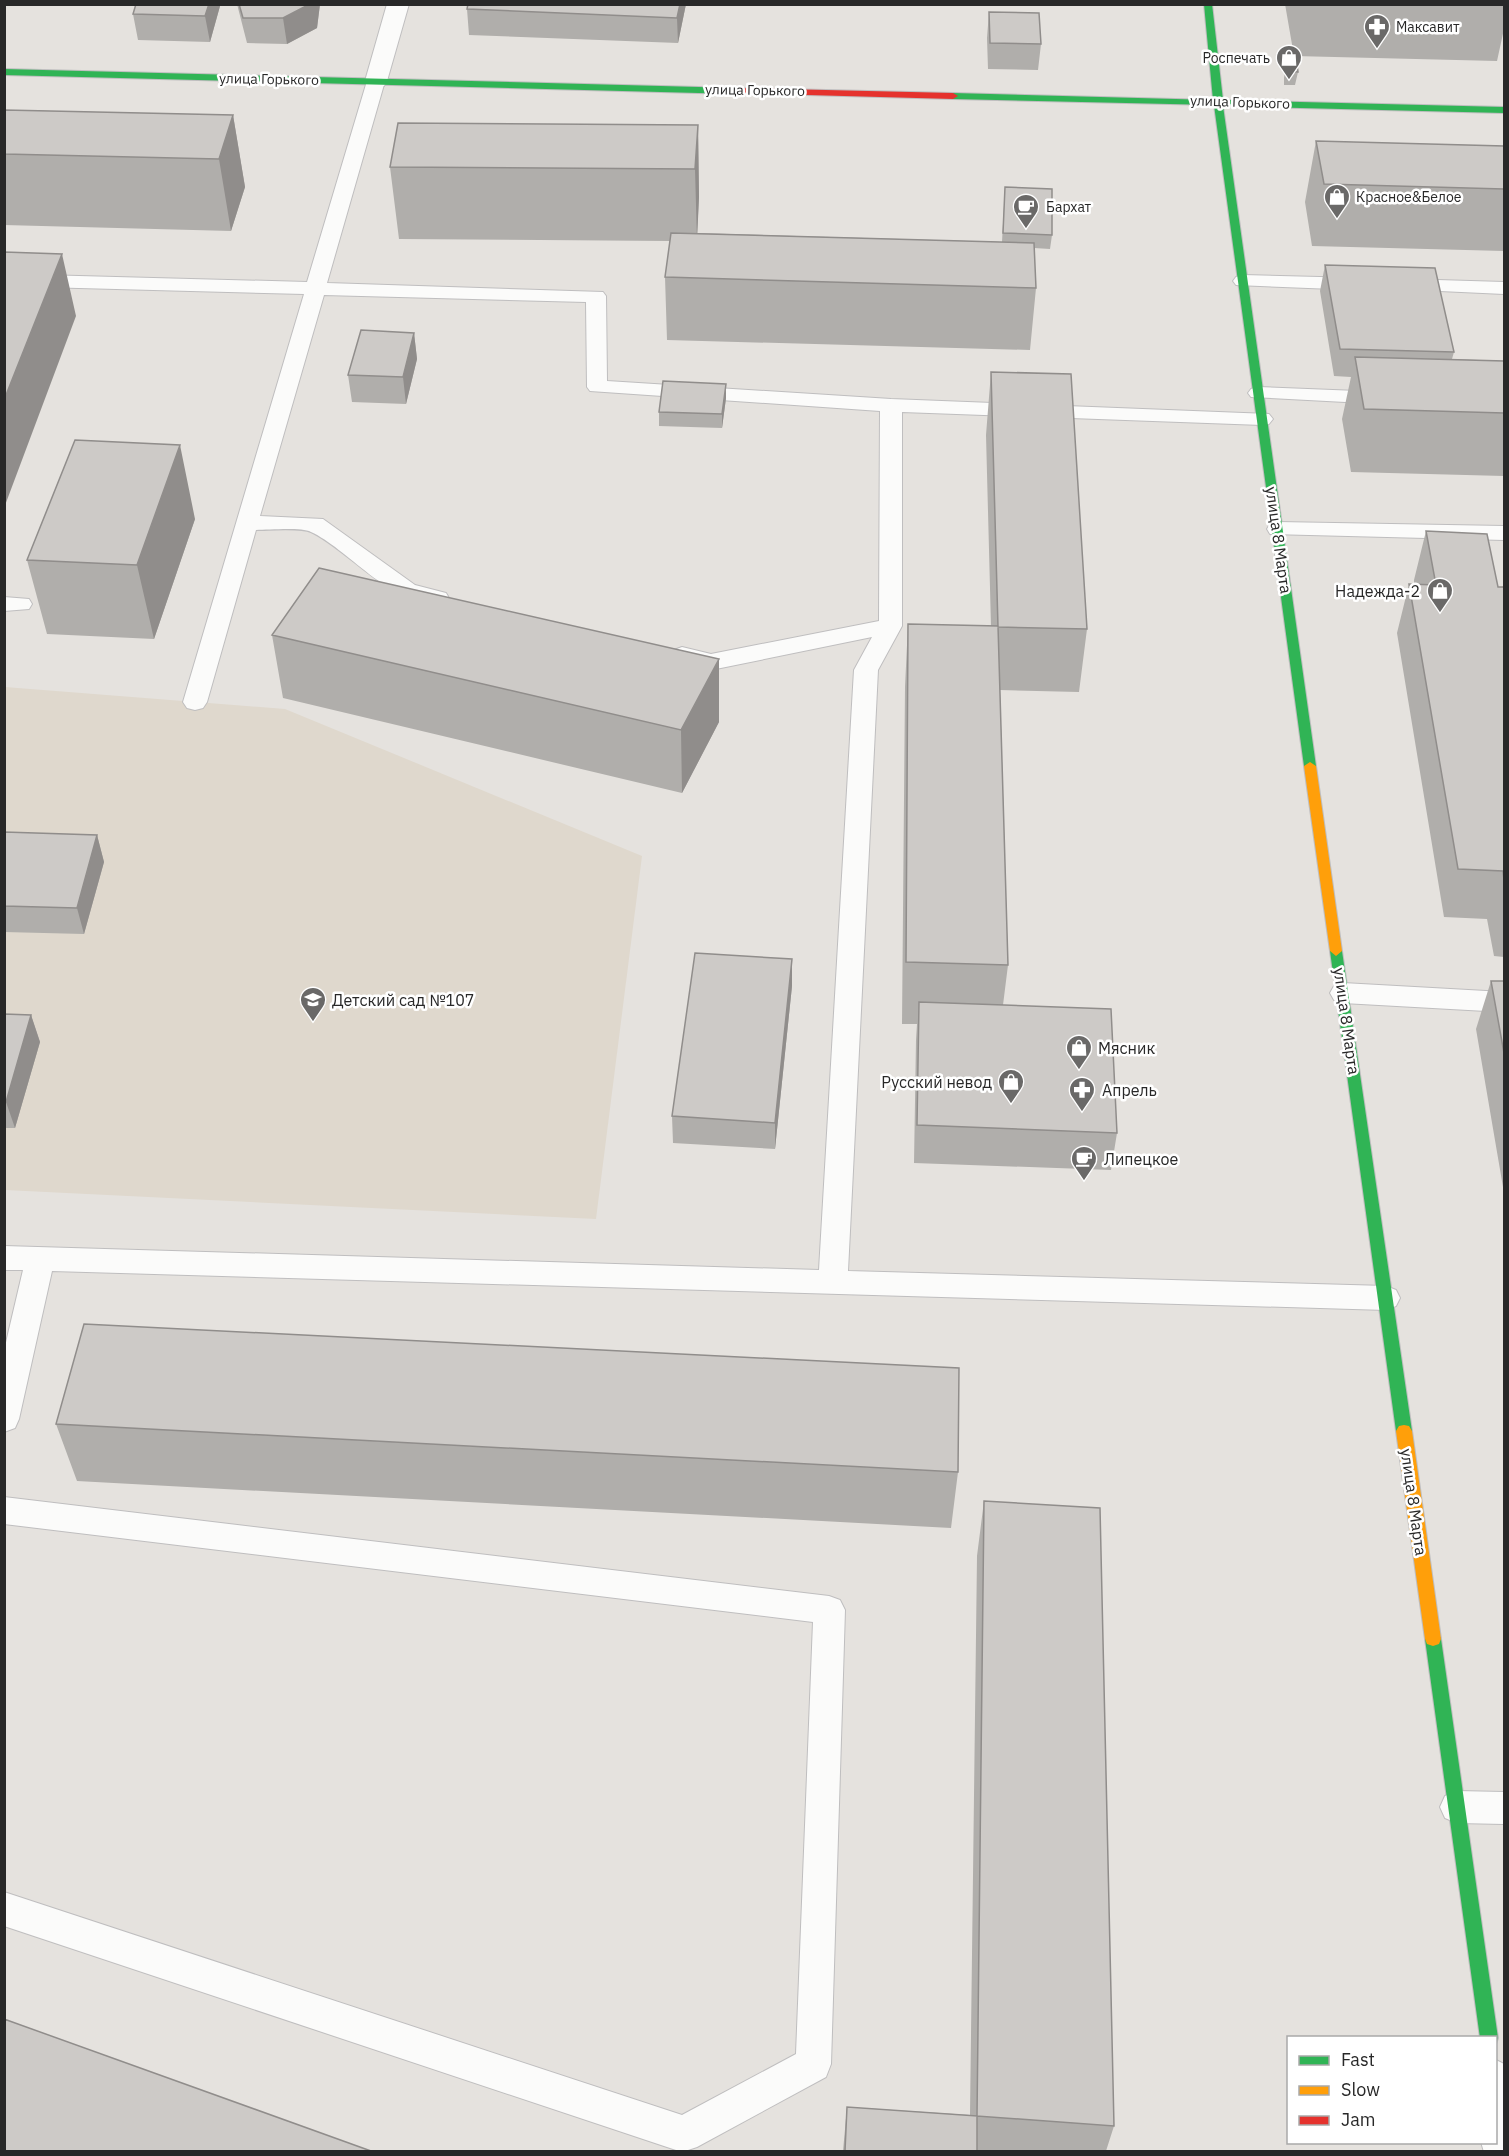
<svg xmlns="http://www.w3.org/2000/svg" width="1509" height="2156" font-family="'IBM Plex Sans',sans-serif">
<rect width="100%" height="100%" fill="#e5e2de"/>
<path fill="#dfd8cd" d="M5,687L285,709L642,856L596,1219L5,1190Z"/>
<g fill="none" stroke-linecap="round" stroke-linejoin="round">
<defs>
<path id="lane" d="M376,76L385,81L327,283L603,292L606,296L607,381L891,399L1269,414L1273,419L1269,424L1262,425L902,412V626L878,670L848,1271L1386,1286L1396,1290L1400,1298L1396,1306L1386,1310L52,1271L19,1419L15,1428L4,1432V1351L23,1270H4V1246L819,1270L854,670L872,637L711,670L674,660L670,655L674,650L682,647L711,654L879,621L880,411L590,391L587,387L586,302L324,295L260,516L323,519L415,585L446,593L449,598L446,603C400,616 349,549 311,532C301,527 269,530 256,530L207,702L203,708L195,710L187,708L183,702L304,294L4,286V274L307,282L367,81Z
M1243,275L1359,278L1366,280L1369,284L1366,288L1359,290L1236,285L1233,281L1236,277Z
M1404,279L1504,282V294L1397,289L1394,285L1397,281Z
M1258,387L1383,392L1390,394L1394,398L1390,402L1383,404L1251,397L1248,393L1251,389Z
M1278,522L1504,526V540L1270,534L1267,529L1270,524Z
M4,597L29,599L32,604L29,609L4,611Z
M1343,983L1504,992V1012L1343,1003L1334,1000L1330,993L1334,986Z
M4,1497L829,1596L840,1600L845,1610L831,2064L826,2077L697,2147L682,2152L4,1926V1892L682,2115L796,2054L813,1622L4,1524Z
M1457,1791L1504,1792V1824L1457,1823L1445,1818L1440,1807L1445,1796Z"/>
<path id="street" d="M387,4H409L387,81L384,86H368L365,81Z
M1496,2060L1504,2064V2152H1484L1481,2142H1496Z"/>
<path id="fast" d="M1204,4H1212L1223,100L1504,107V113L1223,106L1316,766L1310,770L1304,766L1214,105L953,99L948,96L953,93L1213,100Z
M4,69L737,88L742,91L737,94L4,75Z
M1336,946L1342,951L1412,1431L1409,1436L1404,1437L1399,1436L1396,1431L1330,951Z
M1433,1632L1439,1634L1441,1639L1498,2038L1496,2044V2038H1480L1425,1639L1427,1634Z"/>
<path id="slow" d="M1310,762L1316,766L1342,951L1336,956L1330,951L1304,766Z
M1404,1425L1409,1426L1412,1431L1441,1639L1439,1644L1433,1646L1427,1644L1425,1639L1396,1431L1399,1426Z"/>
<path id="jam" d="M737,88L953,93L958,96L953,99L734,93V89Z"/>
</defs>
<use href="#lane" stroke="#bfbebf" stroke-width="2"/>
<use href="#street" stroke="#bfbebf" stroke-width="2"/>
<use href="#fast" stroke="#bfbebf" stroke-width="2"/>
<use href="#slow" stroke="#bfbebf" stroke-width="2"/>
<use href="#jam" stroke="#bfbebf" stroke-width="2"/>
<use href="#lane" fill="#fbfbfa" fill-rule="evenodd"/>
<use href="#street" fill="#fbfbfa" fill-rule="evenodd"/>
<use href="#fast" fill="#30b455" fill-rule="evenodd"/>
<use href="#slow" fill="#ff9f0a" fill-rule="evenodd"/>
<use href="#jam" fill="#e5322d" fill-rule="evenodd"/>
</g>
<path fill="#b0aeab" d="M136,4H219L220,6L210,42L138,40L133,14Z
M237,4H320L317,28L287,44L247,43Z
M686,4L678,43L469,35L467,9Z
M1285,4H1504V29L1497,61L1294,56Z
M989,12L1041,44L1038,70L988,69L987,38Z
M1286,64L1298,72L1295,85H1284V78Z
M4,110L233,115L245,187L231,231L4,225Z
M698,125L699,197L697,233L1002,242L1005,187L1052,235L1050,249L1034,248L1036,288L1030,350L667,340L665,277L670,241L399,239L390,167Z
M1316,141L1504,146V251L1312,246L1305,202Z
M1325,265L1454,352L1452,359L1504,361V476L1351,472L1342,419L1351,377L1334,376L1320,291Z
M414,333L417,359L406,404L352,402L348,375Z
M991,372L1087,629L1079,692L1000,690L1008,965L1003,1005L1117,1133L1111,1170L914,1163L916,1040L917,1024H902L905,687L908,624L991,626L986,435Z
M726,398L722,428L659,426V412Z
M195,519L154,639L47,634L27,560Z
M1426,531L1498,587H1504V957L1494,956L1487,919L1444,917L1397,633L1409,584L1414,585V580Z
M272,635L719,722L682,793L283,698Z
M4,832L97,835L104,862L84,934L4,932Z
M1491,981H1504V1193L1476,1029Z
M792,986L775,1149L673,1143L672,1116Z
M4,1014L31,1015L40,1042L15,1128H4Z
M56,1424L958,1472L951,1528L77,1481Z
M984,1501L1114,2126L1106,2151H843L847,2107L970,2115L977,1556Z"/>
<path fill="#908d8b" d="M209,4H219L220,6L210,42L205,16Z
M310,4H320L317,28L287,44L283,18Z
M680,4H686L678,43L677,18Z
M233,115L245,187L231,231L219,159Z
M698,125L699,197L697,241L695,169Z
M62,254L76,316L4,508V400Z
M414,333L417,359L406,404L403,377Z
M726,384V398L722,428V414Z
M180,445L195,519L154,639L137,565Z
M719,659V722L682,793L681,730Z
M97,835L104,862L84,934L77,908Z
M792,959V986L775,1149V1123Z
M31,1015L40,1042L15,1128L6,1102Z"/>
<path fill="#cdcac7" stroke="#908d8b" stroke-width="1.5" d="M136,4H209L205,16L133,14Z
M239,4H310L283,18H243Z
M468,4H680L677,18L467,9Z
M989,12L1039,13L1041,44L990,43Z
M1286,64L1297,65L1298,72L1287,71Z
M4,110L233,115L219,159L4,154Z
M398,123L698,125L695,169L390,167Z
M1316,141L1504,146V189L1324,184Z
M1005,187L1052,189V235L1003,233Z
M671,233L1034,243L1036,288L665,277Z
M4,252L62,254L4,400Z
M1325,265L1435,268L1454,352L1340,349Z
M361,330L414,333L403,377L348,375Z
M1355,357L1504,361V413L1364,409Z
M991,372L1071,374L1087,629L998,627Z
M663,381L726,384L722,414L659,412Z
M75,440L180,445L137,565L27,560Z
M1426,531L1487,534L1498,587H1504V880L1503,871L1458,869L1409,584L1436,585Z
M319,568L719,659L681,730L272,635Z
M908,624L998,626L1008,965L906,962Z
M4,832L97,835L77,908L4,906Z
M695,953L792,959L775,1123L672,1116Z
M1491,981H1504V1053Z
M919,1002L1111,1009L1117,1133L917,1125Z
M4,1014L31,1015L6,1102H4Z
M84,1324L959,1368L958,1472L56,1424Z
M984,1501L1100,1508L1114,2126L977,2116V2151H845L847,2107L977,2116Z
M4,2019L371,2151H4Z"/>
<defs>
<symbol id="pharmacy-pin" viewBox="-11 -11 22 30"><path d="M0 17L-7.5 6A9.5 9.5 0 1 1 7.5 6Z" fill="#6a6968" stroke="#fff"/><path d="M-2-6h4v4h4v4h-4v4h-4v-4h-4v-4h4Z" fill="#fff"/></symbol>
<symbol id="shop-pin" viewBox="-11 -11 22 30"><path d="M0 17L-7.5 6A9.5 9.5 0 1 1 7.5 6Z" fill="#6a6968" stroke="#fff"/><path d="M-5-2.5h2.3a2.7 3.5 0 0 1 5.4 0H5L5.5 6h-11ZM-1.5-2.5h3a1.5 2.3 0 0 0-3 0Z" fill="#fff"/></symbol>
<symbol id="cafe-pin" viewBox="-11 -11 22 30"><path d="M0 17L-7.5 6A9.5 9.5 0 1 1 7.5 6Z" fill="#6a6968" stroke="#fff"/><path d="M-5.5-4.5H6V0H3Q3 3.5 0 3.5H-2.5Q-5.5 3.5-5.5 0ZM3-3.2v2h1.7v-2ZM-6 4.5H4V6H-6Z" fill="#fff"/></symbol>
<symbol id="school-pin" viewBox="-11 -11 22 30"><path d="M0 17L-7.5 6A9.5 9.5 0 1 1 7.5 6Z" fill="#6a6968" stroke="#fff"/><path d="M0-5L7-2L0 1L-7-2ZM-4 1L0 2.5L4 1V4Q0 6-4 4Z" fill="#fff"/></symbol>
</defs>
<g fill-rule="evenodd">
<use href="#pharmacy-pin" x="1362" y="12" width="30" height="40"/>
<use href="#shop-pin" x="1274" y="43" width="30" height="40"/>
<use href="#shop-pin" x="1322" y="182" width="30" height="40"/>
<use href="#cafe-pin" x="1011" y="192" width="30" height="40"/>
<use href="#shop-pin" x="1425" y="576" width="30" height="40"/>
<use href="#school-pin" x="298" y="985" width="30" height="40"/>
<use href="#shop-pin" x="1064" y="1033" width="30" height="40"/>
<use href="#shop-pin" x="996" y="1067" width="30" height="40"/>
<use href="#pharmacy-pin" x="1067" y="1075" width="30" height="40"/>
<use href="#cafe-pin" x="1069" y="1144" width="30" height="40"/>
</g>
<g text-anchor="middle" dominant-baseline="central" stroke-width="5" stroke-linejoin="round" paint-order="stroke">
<g font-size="14" fill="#282828" stroke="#fff" text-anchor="start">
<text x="1396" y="27">Максавит</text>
<text x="1270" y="58" text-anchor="end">Роспечать</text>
<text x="1356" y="197">Красное&amp;Белое</text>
<text x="1046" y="207">Бархат</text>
</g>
<g font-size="14" fill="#282828" stroke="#fff">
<text transform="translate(269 79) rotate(1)">улица Горького</text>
<text transform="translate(755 90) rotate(1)">улица Горького</text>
<text transform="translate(1240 102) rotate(2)">улица Горького</text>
</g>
<g font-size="16" fill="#282828" stroke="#fff">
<text transform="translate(1279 540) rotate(82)">улица 8 Марта</text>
<text transform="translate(1347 1021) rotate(82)">улица 8 Марта</text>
<text transform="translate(1414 1502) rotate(82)">улица 8 Марта</text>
</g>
<g font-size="16" fill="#282828" stroke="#fff" text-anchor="start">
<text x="1420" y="591" text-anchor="end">Надежда-2</text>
<text x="332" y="1000">Детский сад №107</text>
<text x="1098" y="1048">Мясник</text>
<text x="992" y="1082" text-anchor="end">Русский невод</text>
<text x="1102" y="1090">Апрель</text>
<text x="1104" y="1159">Липецкое</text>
</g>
</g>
<rect width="1509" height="2156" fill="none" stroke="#282828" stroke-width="12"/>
<rect x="1287" y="2036" width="210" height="108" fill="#ffffff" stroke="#a9a9a9" stroke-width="1.5"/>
<rect x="1299" y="2056" width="30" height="9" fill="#30b455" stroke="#a9a9a9" stroke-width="1.5"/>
<text x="1341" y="2066" font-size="18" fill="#282828">Fast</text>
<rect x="1299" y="2086" width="30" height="9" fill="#ff9f0a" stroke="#a9a9a9" stroke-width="1.5"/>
<text x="1341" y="2096" font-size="18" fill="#282828">Slow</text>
<rect x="1299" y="2116" width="30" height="9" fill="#e5322d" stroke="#a9a9a9" stroke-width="1.5"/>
<text x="1341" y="2126" font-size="18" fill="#282828">Jam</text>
</svg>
